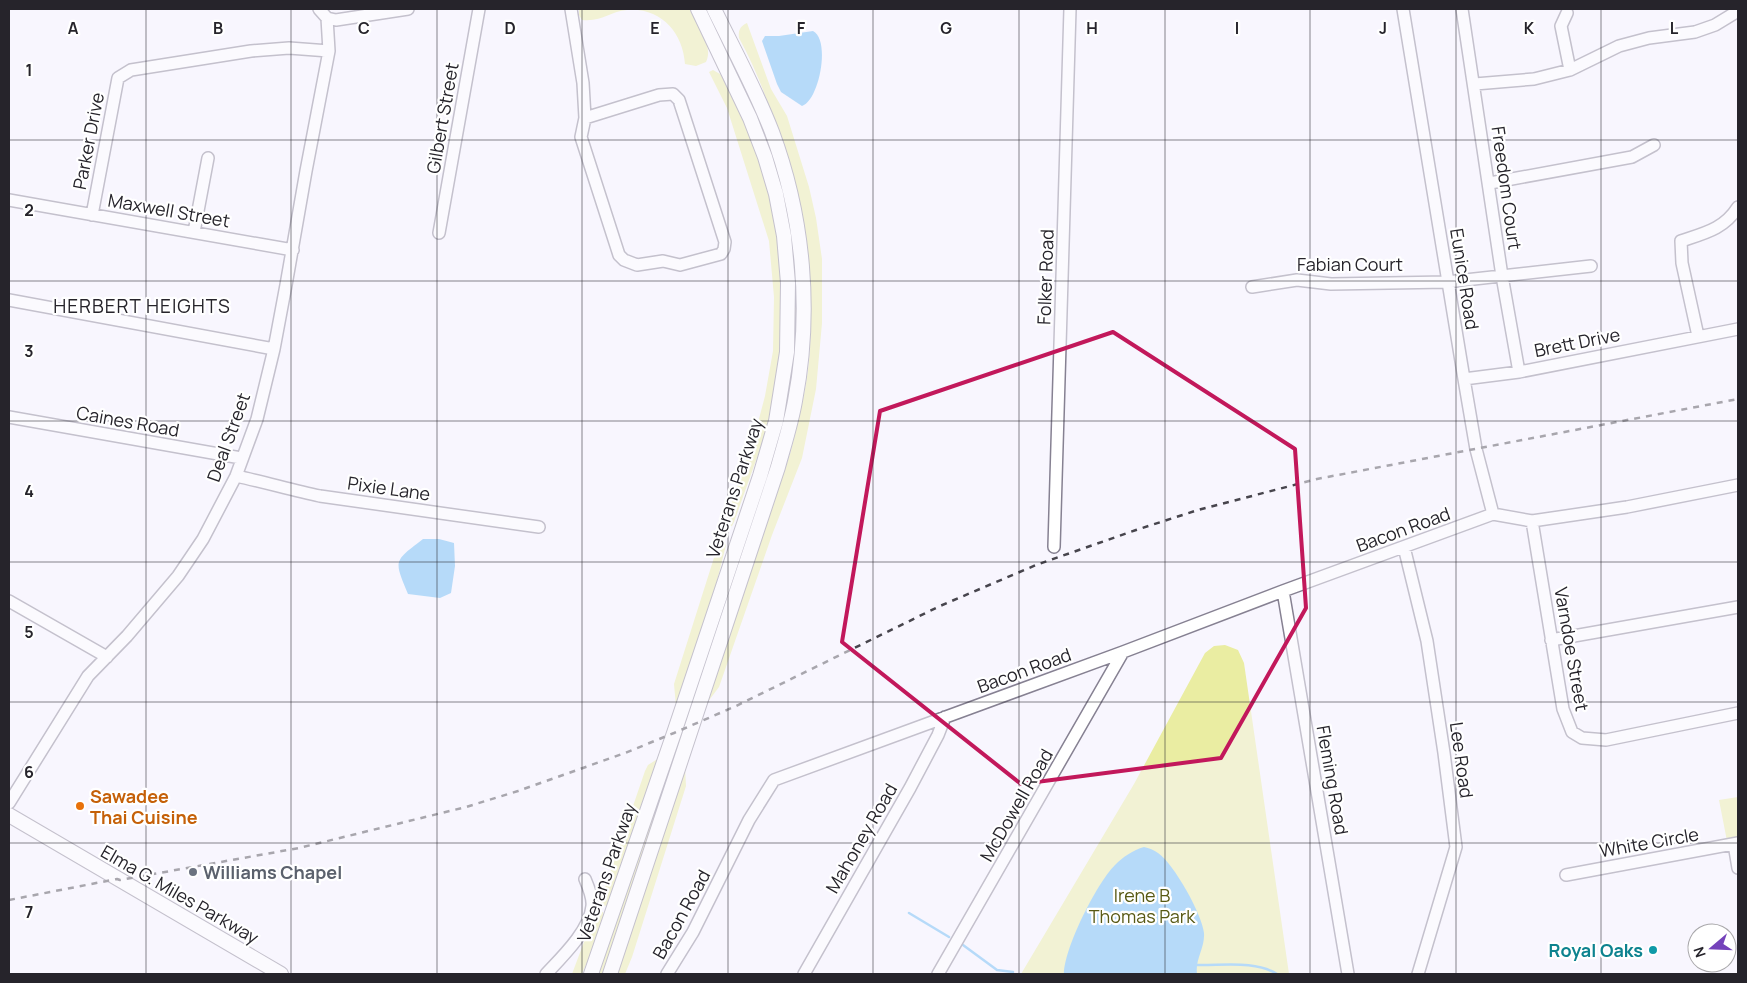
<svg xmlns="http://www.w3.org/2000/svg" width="1747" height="983" font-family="Manrope,sans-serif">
<rect width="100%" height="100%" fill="#f8f6fe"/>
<path fill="#eaeda2" d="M579,9H690C697,23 714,46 706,62L696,66L685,64C683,32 660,7 627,10C610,11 603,22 582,20L579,15Z
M747,23L771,89L787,116L809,187L816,218L822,259V323L816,389L802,458L772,535L719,687L707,703L791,451C798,421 806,392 809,361C816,279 803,199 775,122C765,94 754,65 739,38C738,31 740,26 747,23Z
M713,70L720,74L731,90L752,137L769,193L782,265V352L769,424L734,522L732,526L725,528L724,525L755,434L765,396L773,351L774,297L769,241L727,108L709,72Z
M738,75L754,103L784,185L798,275L795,378L773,465L771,464L790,378L792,360L793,274L736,77Z
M722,538L726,545L712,601L676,706L674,684L719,542Z
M717,620H719L715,643L688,721L685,723L683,722Z
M1225,645L1238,650L1244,663L1289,974H1021L1134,784L1205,653L1214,646Z
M681,737L682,738L606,974H598L677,738Z
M659,758L608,906L599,905L645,771L648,765Z
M685,767L686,786L632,957L625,974H617Z
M1738,797V839L1727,841L1719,800Z
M596,910L603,912C608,924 587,961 582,974H572Z"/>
<path fill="#67b9f4" d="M813,31C831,40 819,101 802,106L781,92L777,84L762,41L765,36H779Z
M423,539H439L454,543L455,566L451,593L440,598L408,594C394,560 393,562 423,539Z
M1144,847C1149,848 1154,850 1158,853C1174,864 1202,914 1204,933C1205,948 1195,959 1197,974H1064C1064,949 1096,884 1115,865C1123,857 1133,850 1144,847Z"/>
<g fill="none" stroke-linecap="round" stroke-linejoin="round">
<path stroke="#67b9f4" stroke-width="2.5" d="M909,913L949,937
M963,945L997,970L1013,972
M1195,965C1221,966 1255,960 1277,974"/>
<defs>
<path id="minor" d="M319,9L327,18L336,20L408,9
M571,9L583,83L585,118L581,137L619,255L624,260L637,265L663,261L680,265L721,254L724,249L725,242L679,100L673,94L659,95L585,118
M1403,9L1464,379L1476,449L1493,514
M1462,9L1502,276L1519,372
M1567,13L1561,26L1570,70
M1475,84L1534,79L1570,70L1619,46L1649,38L1695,32L1715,25L1738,11
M1490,183L1632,157L1654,145
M9,200L293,250
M92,215L118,78L131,70L251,51L289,48L329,51
M194,232L208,158
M439,233L479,9
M1252,287L1297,280L1331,284L1447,282L1591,266
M9,300L274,349
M1698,336L1682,263L1681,241C1705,233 1724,229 1738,207
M1464,379L1519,372L1738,329
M9,417L241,458
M236,476C264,482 292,490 320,496L539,527
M1493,514L1532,521L1627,507L1738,485
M1532,521L1563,709L1572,732L1582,738L1606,740L1738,713
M1054,547L1070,9
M1404,547L1427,641L1444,753L1456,847L1418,974
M1283,591L1348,974
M9,601L107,657
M1551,640L1738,607
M9,803L88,676L127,636L178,576L203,539L236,476L257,419L274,349L286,285L306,171L329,51L327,18
M1734,844L1738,868
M1566,875L1738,843
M546,974C562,957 590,930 592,906C593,898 588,886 585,879
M667,974L693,932L749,820L774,780L1123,652L1283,591L1493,514
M804,974L910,788L938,735L945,717
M938,974L1123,652"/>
<path id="major" d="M9,815L281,974
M591,974L674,733L760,476L776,421L787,352L788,283L784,236L776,194L765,157L750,118L698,9
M610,974L778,467C784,445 791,424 795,401C812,312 804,218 772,132C756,90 734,50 714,9"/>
</defs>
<use href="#minor" stroke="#868192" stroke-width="14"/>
<use href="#major" stroke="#868192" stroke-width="16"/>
<use href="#minor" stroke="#fff" stroke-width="11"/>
<use href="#major" stroke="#fff" stroke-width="14"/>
<path stroke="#47454d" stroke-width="2.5" stroke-dasharray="6 6" stroke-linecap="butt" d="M9,900L117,879L120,880L299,848L466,807L518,791L625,753L674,733L736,706L940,606L1036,565L1136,530L1198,510L1317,479L1738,399"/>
</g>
<path d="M0 0H1747V983H0ZM1113,332L1295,449L1306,608L1221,758L1021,784L842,642L880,411Z" fill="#f8f6fe" fill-opacity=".55" fill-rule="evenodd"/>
<path fill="none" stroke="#c2185b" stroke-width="4" stroke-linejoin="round" d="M1113,332L1295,449L1306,608L1221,758L1021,784L842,642L880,411Z"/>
<path fill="none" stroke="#26242b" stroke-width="1" stroke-opacity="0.55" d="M146,9V974M291,9V974M437,9V974M582,9V974M728,9V974M873,9V974M1019,9V974M1165,9V974M1310,9V974M1456,9V974M1601,9V974M9,140H1738M9,281H1738M9,421H1738M9,562H1738M9,702H1738M9,843H1738"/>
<circle fill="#e8710a" stroke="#fff" stroke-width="2" cx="80" cy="806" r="5"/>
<circle fill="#6b7280" stroke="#fff" stroke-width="2" cx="193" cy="872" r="5"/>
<circle fill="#0f9aa8" stroke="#fff" stroke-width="2" cx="1653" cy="950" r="5"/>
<g text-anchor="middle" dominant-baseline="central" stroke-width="4.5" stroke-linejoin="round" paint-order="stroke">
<g font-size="18" fill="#26242b" stroke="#fff">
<text transform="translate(442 118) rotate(-80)">Gilbert Street</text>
<text transform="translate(88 141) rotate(-79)">Parker Drive</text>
<text transform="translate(1507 188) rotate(82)">Freedom Court</text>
<text transform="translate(169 210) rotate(10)">Maxwell Street</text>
<text x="1350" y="264">Fabian Court</text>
<text transform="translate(1045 277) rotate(-88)">Folker Road</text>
<text transform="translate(1465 279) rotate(81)">Eunice Road</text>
<text transform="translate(1577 342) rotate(-11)">Brett Drive</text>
<text transform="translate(128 421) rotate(10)">Caines Road</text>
<text transform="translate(228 437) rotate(-70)">Deal Street</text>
<text transform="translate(389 488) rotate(8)">Pixie Lane</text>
<text transform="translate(734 488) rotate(-72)">Veterans Parkway</text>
<text transform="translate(1403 529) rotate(-20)">Bacon Road</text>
<text transform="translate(1572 649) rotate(80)">Varndoe Street</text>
<text transform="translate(1024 670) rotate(-20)">Bacon Road</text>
<text transform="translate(1462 760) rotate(82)">Lee Road</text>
<text transform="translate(1333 780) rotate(80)">Fleming Road</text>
<text transform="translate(1016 805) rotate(-60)">McDowell Road</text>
<text transform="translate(861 838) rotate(-60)">Mahoney Road</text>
<text transform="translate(1649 842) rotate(-10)">White Circle</text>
<text transform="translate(606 872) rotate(-71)">Veterans Parkway</text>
<text transform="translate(180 894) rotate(30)">Elma G. Miles Parkway</text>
<text transform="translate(681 914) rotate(-61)">Bacon Road</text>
</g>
<g font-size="18" font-weight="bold" fill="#c56008" stroke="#fff" text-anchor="start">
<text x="90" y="796">Sawadee<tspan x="90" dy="21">Thai Cuisine</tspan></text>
</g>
<g font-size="18" font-weight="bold" fill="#5b616d" stroke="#fff" text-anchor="start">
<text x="203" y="872">Williams Chapel</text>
</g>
<g font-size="18" fill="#585914" stroke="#fff">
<text x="1142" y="895">Irene B<tspan x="1142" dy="21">Thomas Park</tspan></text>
</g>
<g font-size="18" font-weight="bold" fill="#0d838f" stroke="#fff" text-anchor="end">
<text x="1643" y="950">Royal Oaks</text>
</g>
<g font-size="19" letter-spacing="1" fill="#26242b" stroke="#fff">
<text x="142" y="306">HERBERT HEIGHTS</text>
</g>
</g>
<g font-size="16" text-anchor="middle" font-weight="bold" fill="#26242b" stroke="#fff" stroke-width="4.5" stroke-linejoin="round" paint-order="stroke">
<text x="73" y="34">A</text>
<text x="218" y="34">B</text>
<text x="364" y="34">C</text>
<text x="510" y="34">D</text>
<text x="655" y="34">E</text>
<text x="801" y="34">F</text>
<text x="946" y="34">G</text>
<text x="1092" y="34">H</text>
<text x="1237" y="34">I</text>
<text x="1383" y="34">J</text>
<text x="1529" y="34">K</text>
<text x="1674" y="34">L</text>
<text x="29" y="76">1</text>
<text x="29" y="216">2</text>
<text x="29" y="357">3</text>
<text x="29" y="497">4</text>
<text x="29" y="638">5</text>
<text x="29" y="778">6</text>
<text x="29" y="918">7</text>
</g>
<rect width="1747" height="983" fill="none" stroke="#26242b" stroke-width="20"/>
<g transform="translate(1712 948) rotate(251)"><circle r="24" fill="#ffffff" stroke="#a8a7aa"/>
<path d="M0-4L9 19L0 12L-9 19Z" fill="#7442ba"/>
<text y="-8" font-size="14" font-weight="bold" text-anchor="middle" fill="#26242b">N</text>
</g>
</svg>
